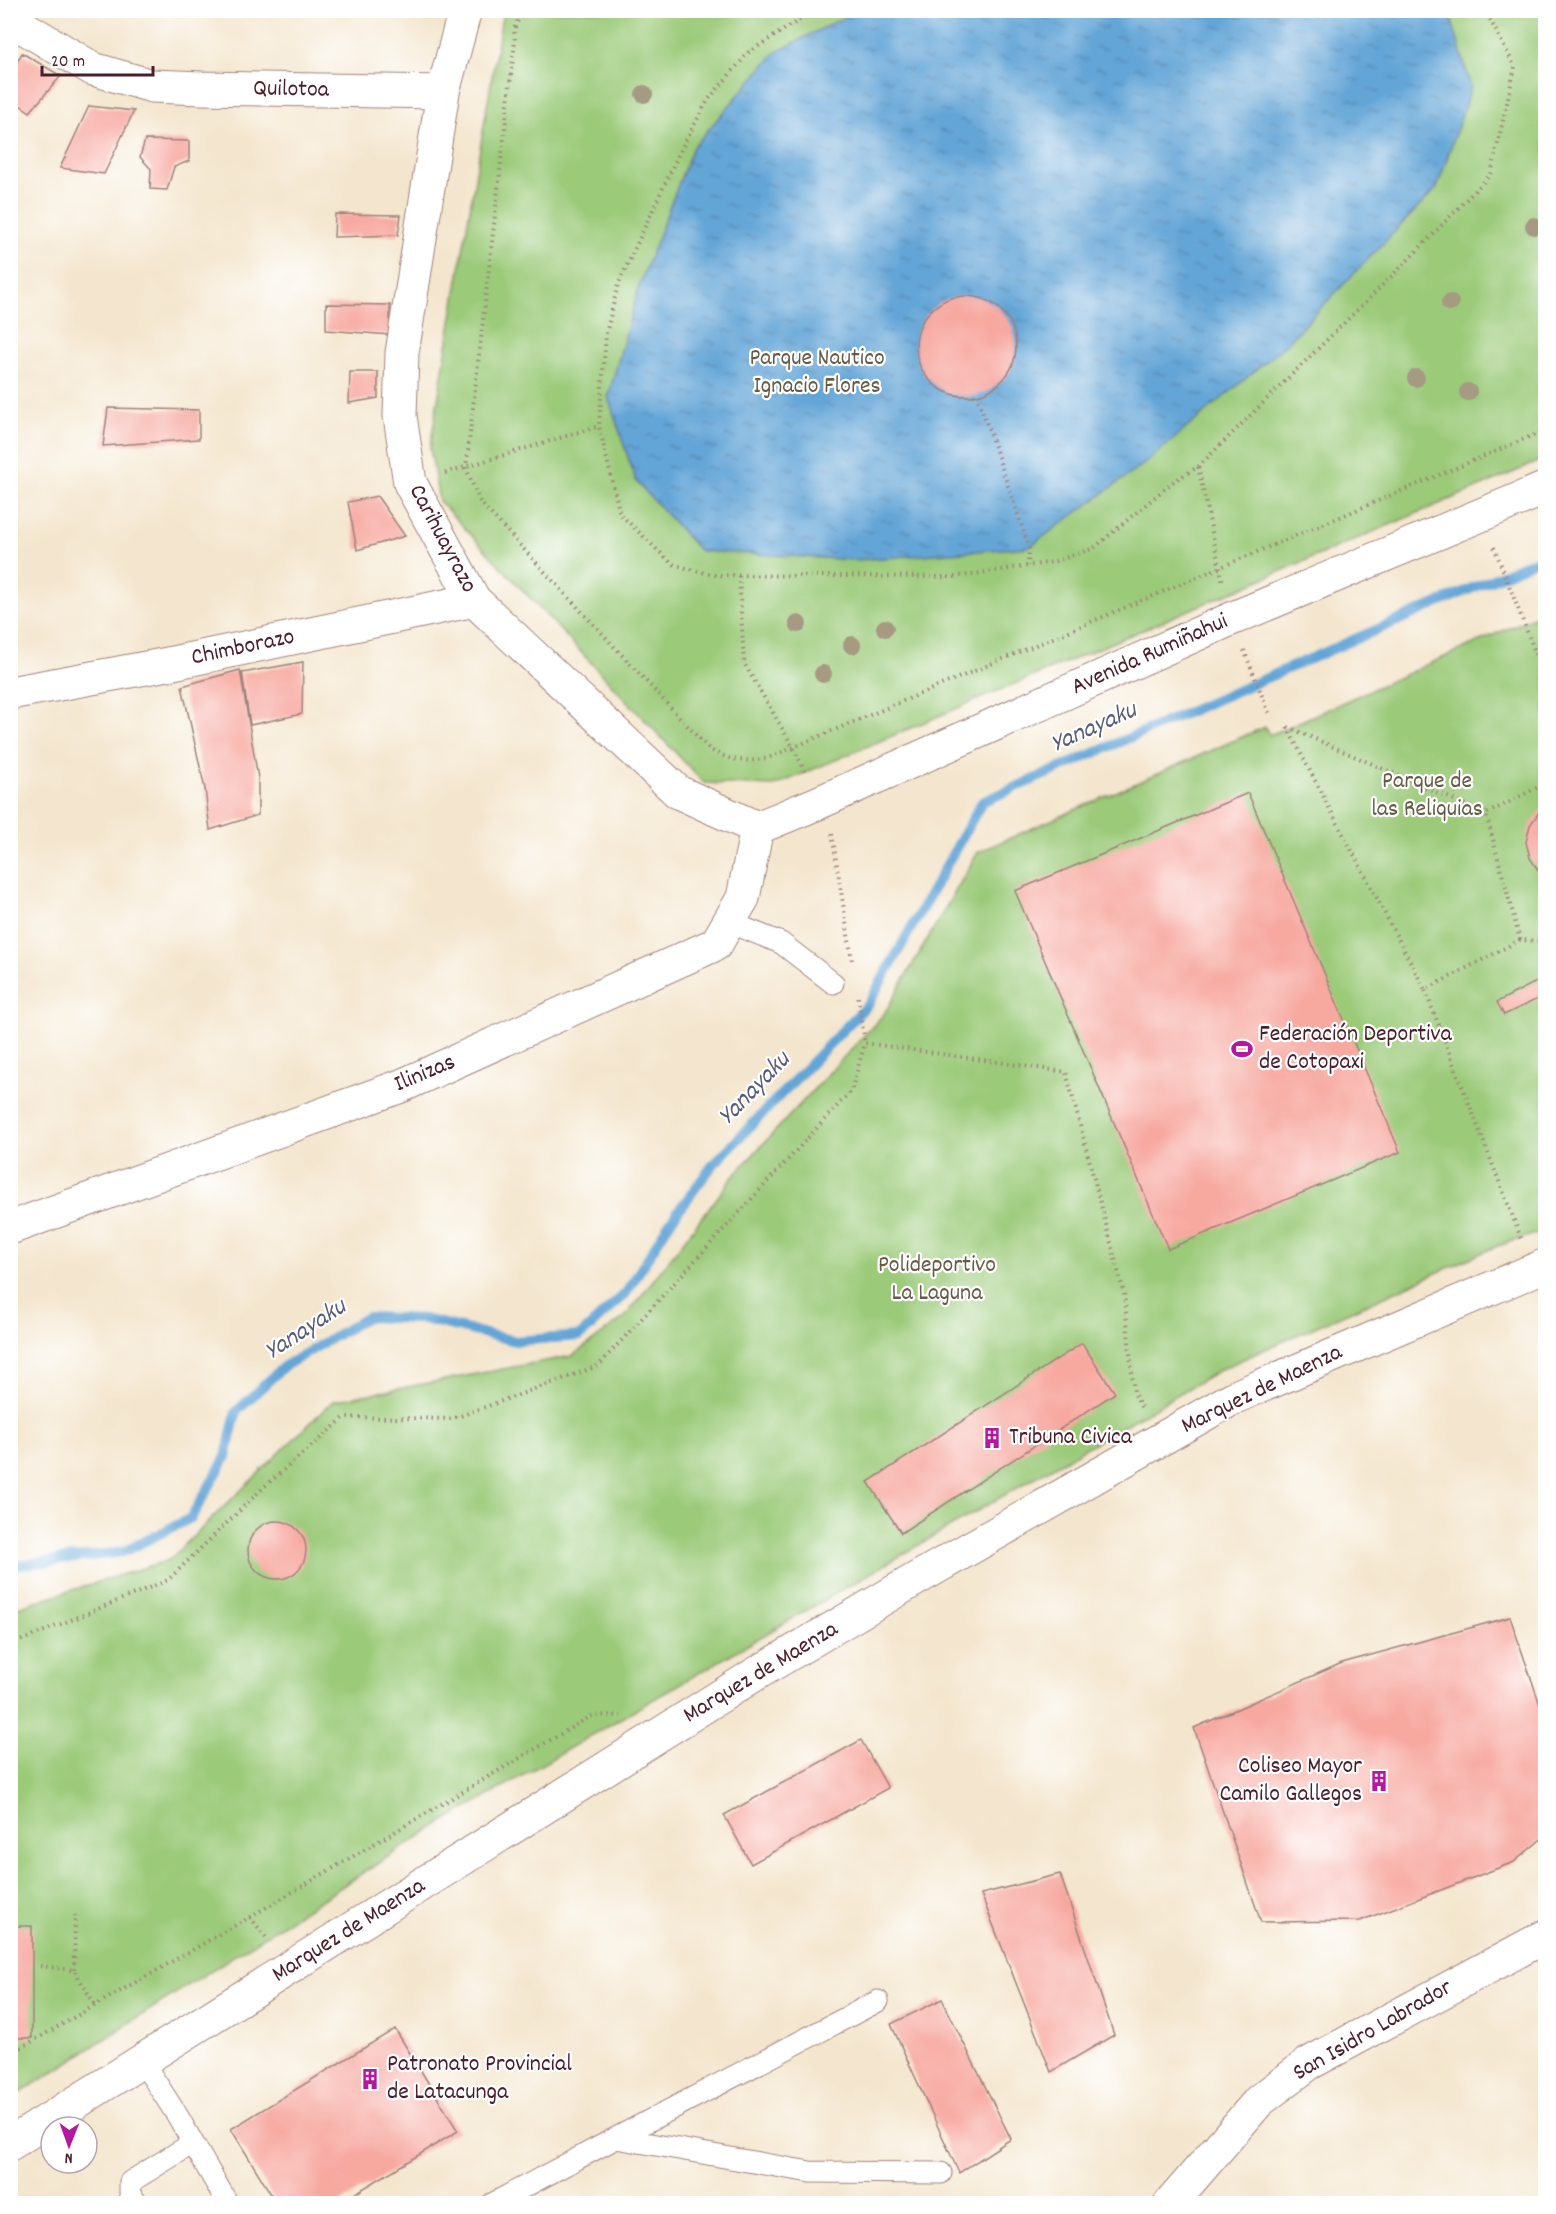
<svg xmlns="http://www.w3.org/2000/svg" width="1556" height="2214" font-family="Dekko,sans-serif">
<defs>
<pattern id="water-ripples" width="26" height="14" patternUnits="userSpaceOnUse" patternTransform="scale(1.5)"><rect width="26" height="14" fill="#64a5d7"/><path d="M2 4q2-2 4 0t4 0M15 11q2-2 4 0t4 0" fill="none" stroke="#5486af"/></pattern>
</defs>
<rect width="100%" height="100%" fill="#fff"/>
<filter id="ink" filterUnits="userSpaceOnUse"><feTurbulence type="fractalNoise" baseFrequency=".0167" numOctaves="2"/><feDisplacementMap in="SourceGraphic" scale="12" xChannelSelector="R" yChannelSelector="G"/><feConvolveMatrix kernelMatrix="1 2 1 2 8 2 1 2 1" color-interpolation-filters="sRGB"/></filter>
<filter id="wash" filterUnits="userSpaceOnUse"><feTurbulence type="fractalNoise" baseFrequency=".008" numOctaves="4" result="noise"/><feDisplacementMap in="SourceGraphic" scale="24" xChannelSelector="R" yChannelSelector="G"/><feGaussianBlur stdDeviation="1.35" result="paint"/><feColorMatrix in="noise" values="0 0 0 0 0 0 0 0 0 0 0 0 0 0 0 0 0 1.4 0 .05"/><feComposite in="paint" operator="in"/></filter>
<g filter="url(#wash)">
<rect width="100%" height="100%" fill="#f4e6ce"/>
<path fill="#9bca79" stroke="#727452" stroke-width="1.5" d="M503,11H1545V459L774,786L704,783L439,501L430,448Z
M1545,612V1231L1497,1246L1223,1368L436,1826L11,2099V1609L169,1560L333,1401L572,1356L625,1317L736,1173L884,1014L978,852L1265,727L1270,735Z"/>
<path fill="url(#water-ripples)" stroke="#576281" stroke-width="1.5" d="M856,11H1449L1471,87L1437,188L1282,348L1144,464L1029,547L856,560L700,551L636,481L608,397L640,283L693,147L776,52Z"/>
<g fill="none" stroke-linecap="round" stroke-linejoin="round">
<path stroke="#64a5d7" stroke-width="10" d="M10,1566L123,1552L191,1518L226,1457L236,1412L283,1367L367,1317L424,1319L515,1341L580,1336L626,1293L670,1222L712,1166L869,1003L982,802L1546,556"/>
</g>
<g id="blocks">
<path fill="#f7a9a0" d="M22,53L61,76L30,112L10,98V75Z
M89,106L134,111L104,174L60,168Z
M145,140L189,141V161L174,167L167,190L150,189L151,169L140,157Z
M335,214L401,215L398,235L334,237Z
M916 346a50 50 0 1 1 100 0a50 50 0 1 1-100 0Z
M326,304L390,305V335L326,330Z
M350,372H378V398L349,403Z
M108,408L199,410V439L103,446Z
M377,496L405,536L357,550L348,502Z
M303,662L302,714L250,725L242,673Z
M240,670L258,778V815L210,830L205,789L182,686Z
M1248,793L1400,1152L1168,1249L1015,891Z
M1546,808V876L1540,873L1530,858L1526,842L1530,825L1540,811Z
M1542,979L1546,985V995L1504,1015L1497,1002Z
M1082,1343L1115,1393L901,1533L868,1482Z
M248 1550a29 29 0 1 1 58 0a29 29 0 1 1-58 0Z
M1510,1617L1546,1722V1835L1514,1862L1360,1921L1261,1922L1194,1728L1342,1663Z
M861,1740L888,1788L751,1864L724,1815Z
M1060,1874L1114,2035L1051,2072L981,1894Z
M10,1926H32V2038H10Z
M942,1999L1011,2139L959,2173L891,2024Z
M395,2029L458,2131L338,2204H277L231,2129Z"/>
</g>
</g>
<g filter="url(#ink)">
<use href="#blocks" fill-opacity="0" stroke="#9f827c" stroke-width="1.5"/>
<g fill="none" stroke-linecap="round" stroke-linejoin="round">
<defs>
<path id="lane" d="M729,922L781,943L833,983
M142,2061L177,2115L228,2204
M616,2138L878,2001
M137,2204L130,2192V2182L193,2143
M492,2204L616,2138L810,2172L941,2173"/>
<path id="street" d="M465,10L443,92L402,353L400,416L410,483L474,600L678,792L757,828
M10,19L93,69L152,86L202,88L443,92
M10,693L168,664L474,600
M757,828L818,803L1231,619L1546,488
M10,1228L401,1086L716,944L743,898L757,828
M1170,2204L1259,2101L1308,2064L1546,1936"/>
<path id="secondary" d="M10,2144L754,1675L916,1579L1235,1397L1546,1265"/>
</defs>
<use href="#lane" stroke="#9f827c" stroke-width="23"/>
<use href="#street" stroke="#9f827c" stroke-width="35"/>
<use href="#secondary" stroke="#9f827c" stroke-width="35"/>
<path stroke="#9f827c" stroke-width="4" stroke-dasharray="1.5 4.5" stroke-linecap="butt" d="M523,10L514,29L515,41L466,468L480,502L709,749C730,761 745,763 768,758L1546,430
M815,10L749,52L708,100L681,149L618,285L606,334L599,426L620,514L672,564L712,575L954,577L1053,562L1094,548L1174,481L1198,467L1414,254L1491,174L1515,67L1485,10
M975,395L980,404L1029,547L1028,566
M1198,467L1223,583
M445,473L599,426
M1494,547L1546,680
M739,576L744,663L793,747L805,772
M1244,650L1269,713
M1287,727L1425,990
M1288,727L1486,814
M832,834L852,960
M1520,940L1486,814L1546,783
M858,997L865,1043
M1521,1238L1425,990L1520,940L1546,941
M10,1645L168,1580L264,1487L345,1417L452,1419L598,1366L851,1091L865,1043L1066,1072L1124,1293L1134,1393L1143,1411
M250,1917L268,1940
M40,1966L74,1970L95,2005
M74,1970L75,1915
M10,2054L250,1917L593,1715L621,1716"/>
<use href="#lane" stroke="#fff" stroke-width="21"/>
<use href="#street" stroke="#fff" stroke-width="33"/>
<use href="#secondary" stroke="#fff" stroke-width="33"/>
</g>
<g fill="#a69a83">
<circle cx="644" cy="94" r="9"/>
<circle cx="1534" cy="226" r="9"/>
<circle cx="1450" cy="303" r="9"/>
<circle cx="1416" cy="378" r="9"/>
<circle cx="1468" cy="392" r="9"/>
<circle cx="798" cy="624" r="9"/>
<circle cx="885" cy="628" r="9"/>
<circle cx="852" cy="645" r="9"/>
<circle cx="823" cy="674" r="9"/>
</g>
</g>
<defs>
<symbol id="stadium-bare" viewBox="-9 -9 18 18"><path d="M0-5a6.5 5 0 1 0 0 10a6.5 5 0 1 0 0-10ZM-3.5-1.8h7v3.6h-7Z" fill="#b5179e" stroke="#fff" stroke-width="2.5" paint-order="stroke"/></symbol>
<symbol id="building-bare" viewBox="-9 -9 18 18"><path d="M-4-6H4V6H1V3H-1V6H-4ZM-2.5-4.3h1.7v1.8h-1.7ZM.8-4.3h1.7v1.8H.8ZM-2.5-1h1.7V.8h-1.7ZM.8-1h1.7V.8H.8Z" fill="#b5179e" stroke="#fff" stroke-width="2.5" paint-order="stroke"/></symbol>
</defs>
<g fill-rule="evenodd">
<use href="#stadium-bare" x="1227" y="1034" width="30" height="30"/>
<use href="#building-bare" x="977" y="1423" width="30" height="30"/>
<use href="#building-bare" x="1364" y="1766" width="30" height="30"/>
<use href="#building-bare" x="355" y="2064" width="30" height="30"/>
</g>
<g text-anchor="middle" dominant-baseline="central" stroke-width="4.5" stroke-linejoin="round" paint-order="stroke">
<g font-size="24" fill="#4a1f2b" stroke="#fff">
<text transform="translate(291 90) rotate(1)">Quilotoa</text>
<text transform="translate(442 539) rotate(62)">Carihuayrazo</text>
<text transform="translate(243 648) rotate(-12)">Chimborazo</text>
<text transform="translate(1150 655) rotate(-24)">Avenida Rumiñahui</text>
<text transform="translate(425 1074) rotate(-23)">Ilinizas</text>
<text transform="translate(1262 1390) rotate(-26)">Marquez de Maenza</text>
<text transform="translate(761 1673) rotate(-31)">Marquez de Maenza</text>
<text transform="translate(349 1931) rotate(-32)">Marquez de Maenza</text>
<text transform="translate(1373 2031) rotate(-30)">San Isidro Labrador</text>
</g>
<g font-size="24" fill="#665b46" stroke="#fff">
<text x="817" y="359">Parque Nautico<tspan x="817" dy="28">Ignacio Flores</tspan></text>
<text x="1427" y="782">Parque de<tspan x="1427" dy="28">las Reliquias</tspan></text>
<text x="937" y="1266">Polideportivo<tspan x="937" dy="28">La Laguna</tspan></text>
</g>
<g font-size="24" fill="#4a1f2b" stroke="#fff" text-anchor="start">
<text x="1259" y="1035">Federación Deportiva<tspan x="1259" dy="28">de Cotopaxi</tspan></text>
<text x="1009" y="1438">Tribuna Civica</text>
<text x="1362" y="1767" text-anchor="end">Coliseo Mayor<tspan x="1362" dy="28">Camilo Gallegos</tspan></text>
<text x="387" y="2065">Patronato Provincial<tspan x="387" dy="28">de Latacunga</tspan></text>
</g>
<g font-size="26" font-style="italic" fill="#565b78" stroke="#fff">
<text transform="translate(1094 728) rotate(-24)">Yanayaku</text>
<text transform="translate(755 1089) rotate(-46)">Yanayaku</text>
<text transform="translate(306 1330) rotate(-33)">Yanayaku</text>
</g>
</g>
<rect width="1556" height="2214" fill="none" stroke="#fff" stroke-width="36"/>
<g transform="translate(69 2145) rotate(181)"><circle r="28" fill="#ffffff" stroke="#b7a5aa" stroke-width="1.5"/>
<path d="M0-4.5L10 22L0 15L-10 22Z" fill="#b5179e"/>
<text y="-9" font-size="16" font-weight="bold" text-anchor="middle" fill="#4a1f2b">N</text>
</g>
<path d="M42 66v9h111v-9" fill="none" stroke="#4a1f2b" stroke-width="3"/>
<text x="51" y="66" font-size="18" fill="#4a1f2b" stroke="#ffffff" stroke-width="4.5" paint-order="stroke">20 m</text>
</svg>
